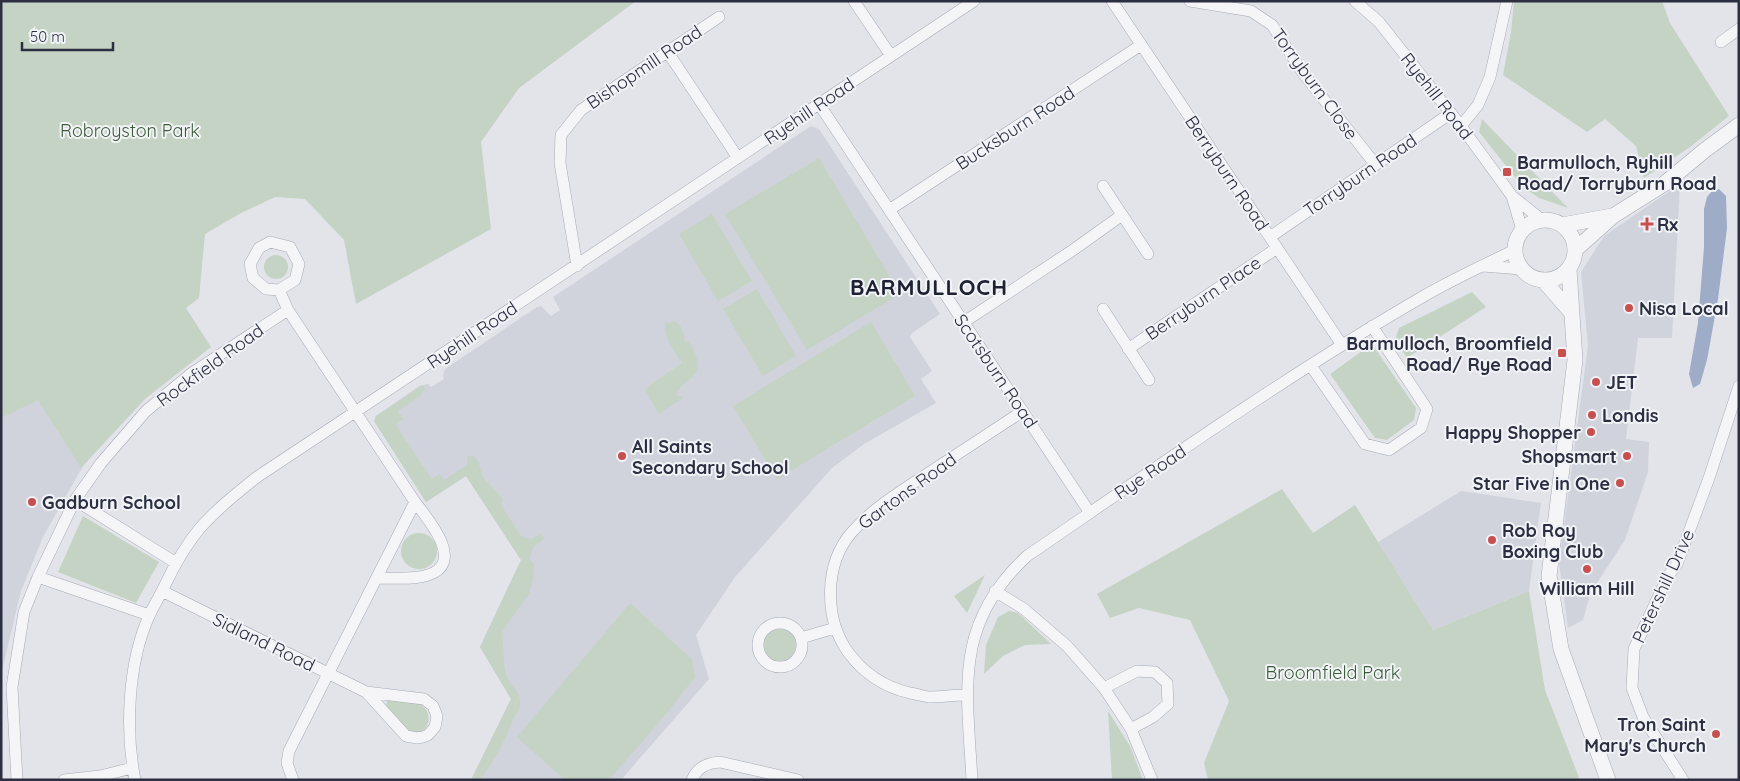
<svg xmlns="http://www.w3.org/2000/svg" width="1740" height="781" font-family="Quicksand,sans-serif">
<rect width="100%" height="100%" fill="#e2e4ea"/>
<path fill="#d0d3dc" d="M811,126L819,129L940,314L912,333L910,337L932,371L921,379L936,403L864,444L832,468L735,577L696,635L709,679L621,780H471L511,699L480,647L521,560L466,476L426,502L374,421L376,416L419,386L428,384L431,387L444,379L443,375L445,369L537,307L541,306L551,316L560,310L553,297Z
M1680,184L1672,338H1638L1626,439L1649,442L1648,472L1625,540L1591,592L1583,620L1568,628L1559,563L1588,346L1581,272L1604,236Z
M40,398L83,466L43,537L21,591L2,671L1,417Z
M1461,491L1541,503L1529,591L1433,630L1378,542Z"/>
<path fill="#c5d3c4" d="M1,1H636L519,88L481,142L491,229L356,304L344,240L305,199L275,197L241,213L205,234L199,298L186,308L211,347L145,399L81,468L38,400L1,418Z
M1514,1H1662L1670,23L1729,116L1690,147L1644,178L1636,146L1605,119L1587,132L1503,75L1511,32Z
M1482,119L1568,208L1539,198L1523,187L1479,132Z
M819,158L900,294L807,350L725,214Z
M712,214L752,281L718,301L679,234Z
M264 267a12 12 0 1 1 24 0a12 12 0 1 1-24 0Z
M757,289L796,356L763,376L723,309Z
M1472,292L1486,307L1407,358L1395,340L1399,328Z
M673,320C683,325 683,332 685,341H688C692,346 695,352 697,359C702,378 685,379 676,393L678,396L684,397L659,414L645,390L654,382L682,363C677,353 660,335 666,321L669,324Z
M871,322L915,396L777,479L733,406Z
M1372,344L1416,408L1414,420L1387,440L1375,438L1330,374Z
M423,385L425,389L420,396L398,411L403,419L396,425L432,479L440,474L444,480L467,465V457L472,455L478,461L483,477L503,499L501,505L521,536L531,539L541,534L544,539C534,545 531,549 530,560L534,564L533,580L529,594L502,632C504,646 503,661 506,675C509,686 520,690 520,702C521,712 515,714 512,722C504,743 494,762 480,780H471L511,699L480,647L521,560L466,476L426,502L374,421L376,416Z
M1282,489L1313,533L1355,505L1433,630L1529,591L1545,690L1580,780H1208L1204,763L1229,701L1190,620L1139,608L1110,618L1097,594Z
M83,516L159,562L136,603L58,572Z
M401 551a18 18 0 1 1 36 0a18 18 0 1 1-36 0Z
M985,575L967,613L954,596Z
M630,603L692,659L695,677L667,713L609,780H565L517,737Z
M1009,611L1018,613L1051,644L1025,645L1003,656L984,674L986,645L998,617Z
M764 645a16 16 0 1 1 32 0a16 16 0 1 1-32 0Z
M388,700C395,700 405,699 412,701C441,708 427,742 408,731C402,728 392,713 387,707L386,704Z
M1108,711L1130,746L1143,780H1112Z"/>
<path fill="#9facc8" d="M1719,189L1726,196L1727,228L1718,299L1707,360L1700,384L1693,388L1689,374L1698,323L1704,247V209L1707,197L1712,191Z"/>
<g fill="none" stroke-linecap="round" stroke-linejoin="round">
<defs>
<path id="minor" d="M854,1L891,56
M1112,1L1342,345
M1190,1L1251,11L1272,25L1303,73L1375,164
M1355,1L1379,22L1461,126L1512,196L1542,220
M1721,42L1739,29
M667,51L738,158
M819,104L1090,513
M1461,126L1478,105L1490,77L1507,1
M1103,186L1148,254
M1512,196L1522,230
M889,210L1141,45
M1270,237L1451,113
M270,242L290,247L299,264L295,280L279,290L266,289L253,278L250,264L259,248Z
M577,266L560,163L561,135L581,110L719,17
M1483,266L1522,269
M279,290L288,310L415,502L289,751L287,763L293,780
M1103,309L1149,380
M964,322L1073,250L1122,215
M1128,349L1277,248
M1311,366L1365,444L1389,450L1421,428L1427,409L1372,326
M75,500L176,563
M38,577L149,615
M377,578C392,578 414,580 428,575C466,563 428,519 415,502
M162,591L366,692L424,699L433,706L437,716L435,727L428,735L423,737L417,738L406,736L366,692
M995,591L1024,609L1067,646L1104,688L1131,729L1152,780
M758 645a22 22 0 1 1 44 0a22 22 0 1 1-44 0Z
M801,638L835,628
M1104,688L1137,671L1155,672L1167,683L1168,704L1153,717L1131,729
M967,695C954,695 941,697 929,697C923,696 916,694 910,693C884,687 864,674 848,652C824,618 824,564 852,532C872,509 900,492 924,476C957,454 990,433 1023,411
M17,780L12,687L24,612L38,577L75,500L101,463L146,411L192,373L288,310
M64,780L100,776L132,768
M135,780C125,729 128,661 150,614C154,605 160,596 164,587C174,566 185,546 200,528C217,509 237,493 257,477L974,1
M692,780C697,767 707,763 720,762L798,780
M972,780C967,690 953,624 1027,556C1157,467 1287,375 1424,296C1453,279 1484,265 1515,250
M1683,780L1643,717L1632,688L1634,649L1668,576L1677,564L1709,478L1739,386"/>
<path id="tertiary" d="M1515 250a30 30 0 1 1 60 0a30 30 0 1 1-60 0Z
M1562,225L1612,216
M1575,250L1613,216L1664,184L1705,150L1739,125
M1569,269L1575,360L1549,576L1561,649L1608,780
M1543,280L1571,312"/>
</defs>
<use href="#minor" stroke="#a7aab4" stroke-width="12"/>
<use href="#tertiary" stroke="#a7aab4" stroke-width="16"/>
<use href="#minor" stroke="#f5f5f8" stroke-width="11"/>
<use href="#tertiary" stroke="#f5f5f8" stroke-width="15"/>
</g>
<g fill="#c7504f" stroke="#f2f3f7" stroke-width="2">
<rect x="1502" y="167" width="10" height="10" rx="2.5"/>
<path d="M1644.5 216.5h5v5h5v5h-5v5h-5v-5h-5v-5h5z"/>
<circle cx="1629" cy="308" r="5"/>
<rect x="1557" y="348" width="10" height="10" rx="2.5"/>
<circle cx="1596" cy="382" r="5"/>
<circle cx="1592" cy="415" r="5"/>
<circle cx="1591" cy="432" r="5"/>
<circle cx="622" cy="456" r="5"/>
<circle cx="1627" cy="456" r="5"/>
<circle cx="1620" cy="483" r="5"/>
<circle cx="32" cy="502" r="5"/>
<circle cx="1492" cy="540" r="5"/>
<circle cx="1587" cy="569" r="5"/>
<circle cx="1716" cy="734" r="5"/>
</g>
<g text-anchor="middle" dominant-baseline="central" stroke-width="4" stroke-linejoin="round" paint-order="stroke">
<g font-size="18" fill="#2b2f41" stroke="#f2f3f7">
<text transform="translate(644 67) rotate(-34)">Bishopmill Road</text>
<text transform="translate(1315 84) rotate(54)">Torryburn Close</text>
<text transform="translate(1437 96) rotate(52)">Ryehill Road</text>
<text transform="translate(809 111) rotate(-34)">Ryehill Road</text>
<text transform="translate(1015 128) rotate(-33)">Bucksburn Road</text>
<text transform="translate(1227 173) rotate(56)">Berryburn Road</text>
<text transform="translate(1360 175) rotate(-34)">Torryburn Road</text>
<text transform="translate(1203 298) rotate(-34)">Berryburn Place</text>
<text transform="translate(472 335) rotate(-34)">Ryehill Road</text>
<text transform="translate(210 365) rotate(-36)">Rockfield Road</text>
<text transform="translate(996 371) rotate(56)">Scotsburn Road</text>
<text transform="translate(1150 472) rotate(-34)">Rye Road</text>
<text transform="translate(907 491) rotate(-36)">Gartons Road</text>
<text transform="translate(1663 586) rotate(-65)">Petershill Drive</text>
<text transform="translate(264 642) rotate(26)">Sidland Road</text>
</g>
<g font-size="18" fill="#3a5c39" stroke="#f2f3f7">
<text x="130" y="130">Robroyston Park</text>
<text x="1333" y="672">Broomfield Park</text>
</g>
<g font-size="18" font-weight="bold" fill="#2b2f41" stroke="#f2f3f7" text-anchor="start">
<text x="1517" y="162">Barmulloch, Ryhill<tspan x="1517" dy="21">Road/ Torryburn Road</tspan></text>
<text x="1657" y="224">Rx</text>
<text x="1639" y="308">Nisa Local</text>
<text x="1552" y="343" text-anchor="end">Barmulloch, Broomfield<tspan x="1552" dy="21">Road/ Rye Road</tspan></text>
<text x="1606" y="382">JET</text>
<text x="1602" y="415">Londis</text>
<text x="1581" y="432" text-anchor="end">Happy Shopper</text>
<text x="632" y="446">All Saints<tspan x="632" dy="21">Secondary School</tspan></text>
<text x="1617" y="456" text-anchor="end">Shopsmart</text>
<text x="1610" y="483" text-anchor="end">Star Five in One</text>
<text x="42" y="502">Gadburn School</text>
<text x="1502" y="530">Rob Roy<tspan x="1502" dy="21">Boxing Club</tspan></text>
<text x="1587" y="588" text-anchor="middle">William Hill</text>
<text x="1706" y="724" text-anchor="end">Tron Saint<tspan x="1706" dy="21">Mary's Church</tspan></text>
</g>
<g font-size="22" font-weight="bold" letter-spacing="1" fill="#1d2132" stroke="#f2f3f7">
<text x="929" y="287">BARMULLOCH</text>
</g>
</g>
<rect width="1740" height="781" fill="none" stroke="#2b2f41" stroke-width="5"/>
<path d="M22 42v8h91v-8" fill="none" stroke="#2b2f41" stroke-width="2.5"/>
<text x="30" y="42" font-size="15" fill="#2b2f41" stroke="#f2f3f7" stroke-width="4" paint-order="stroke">50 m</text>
</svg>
